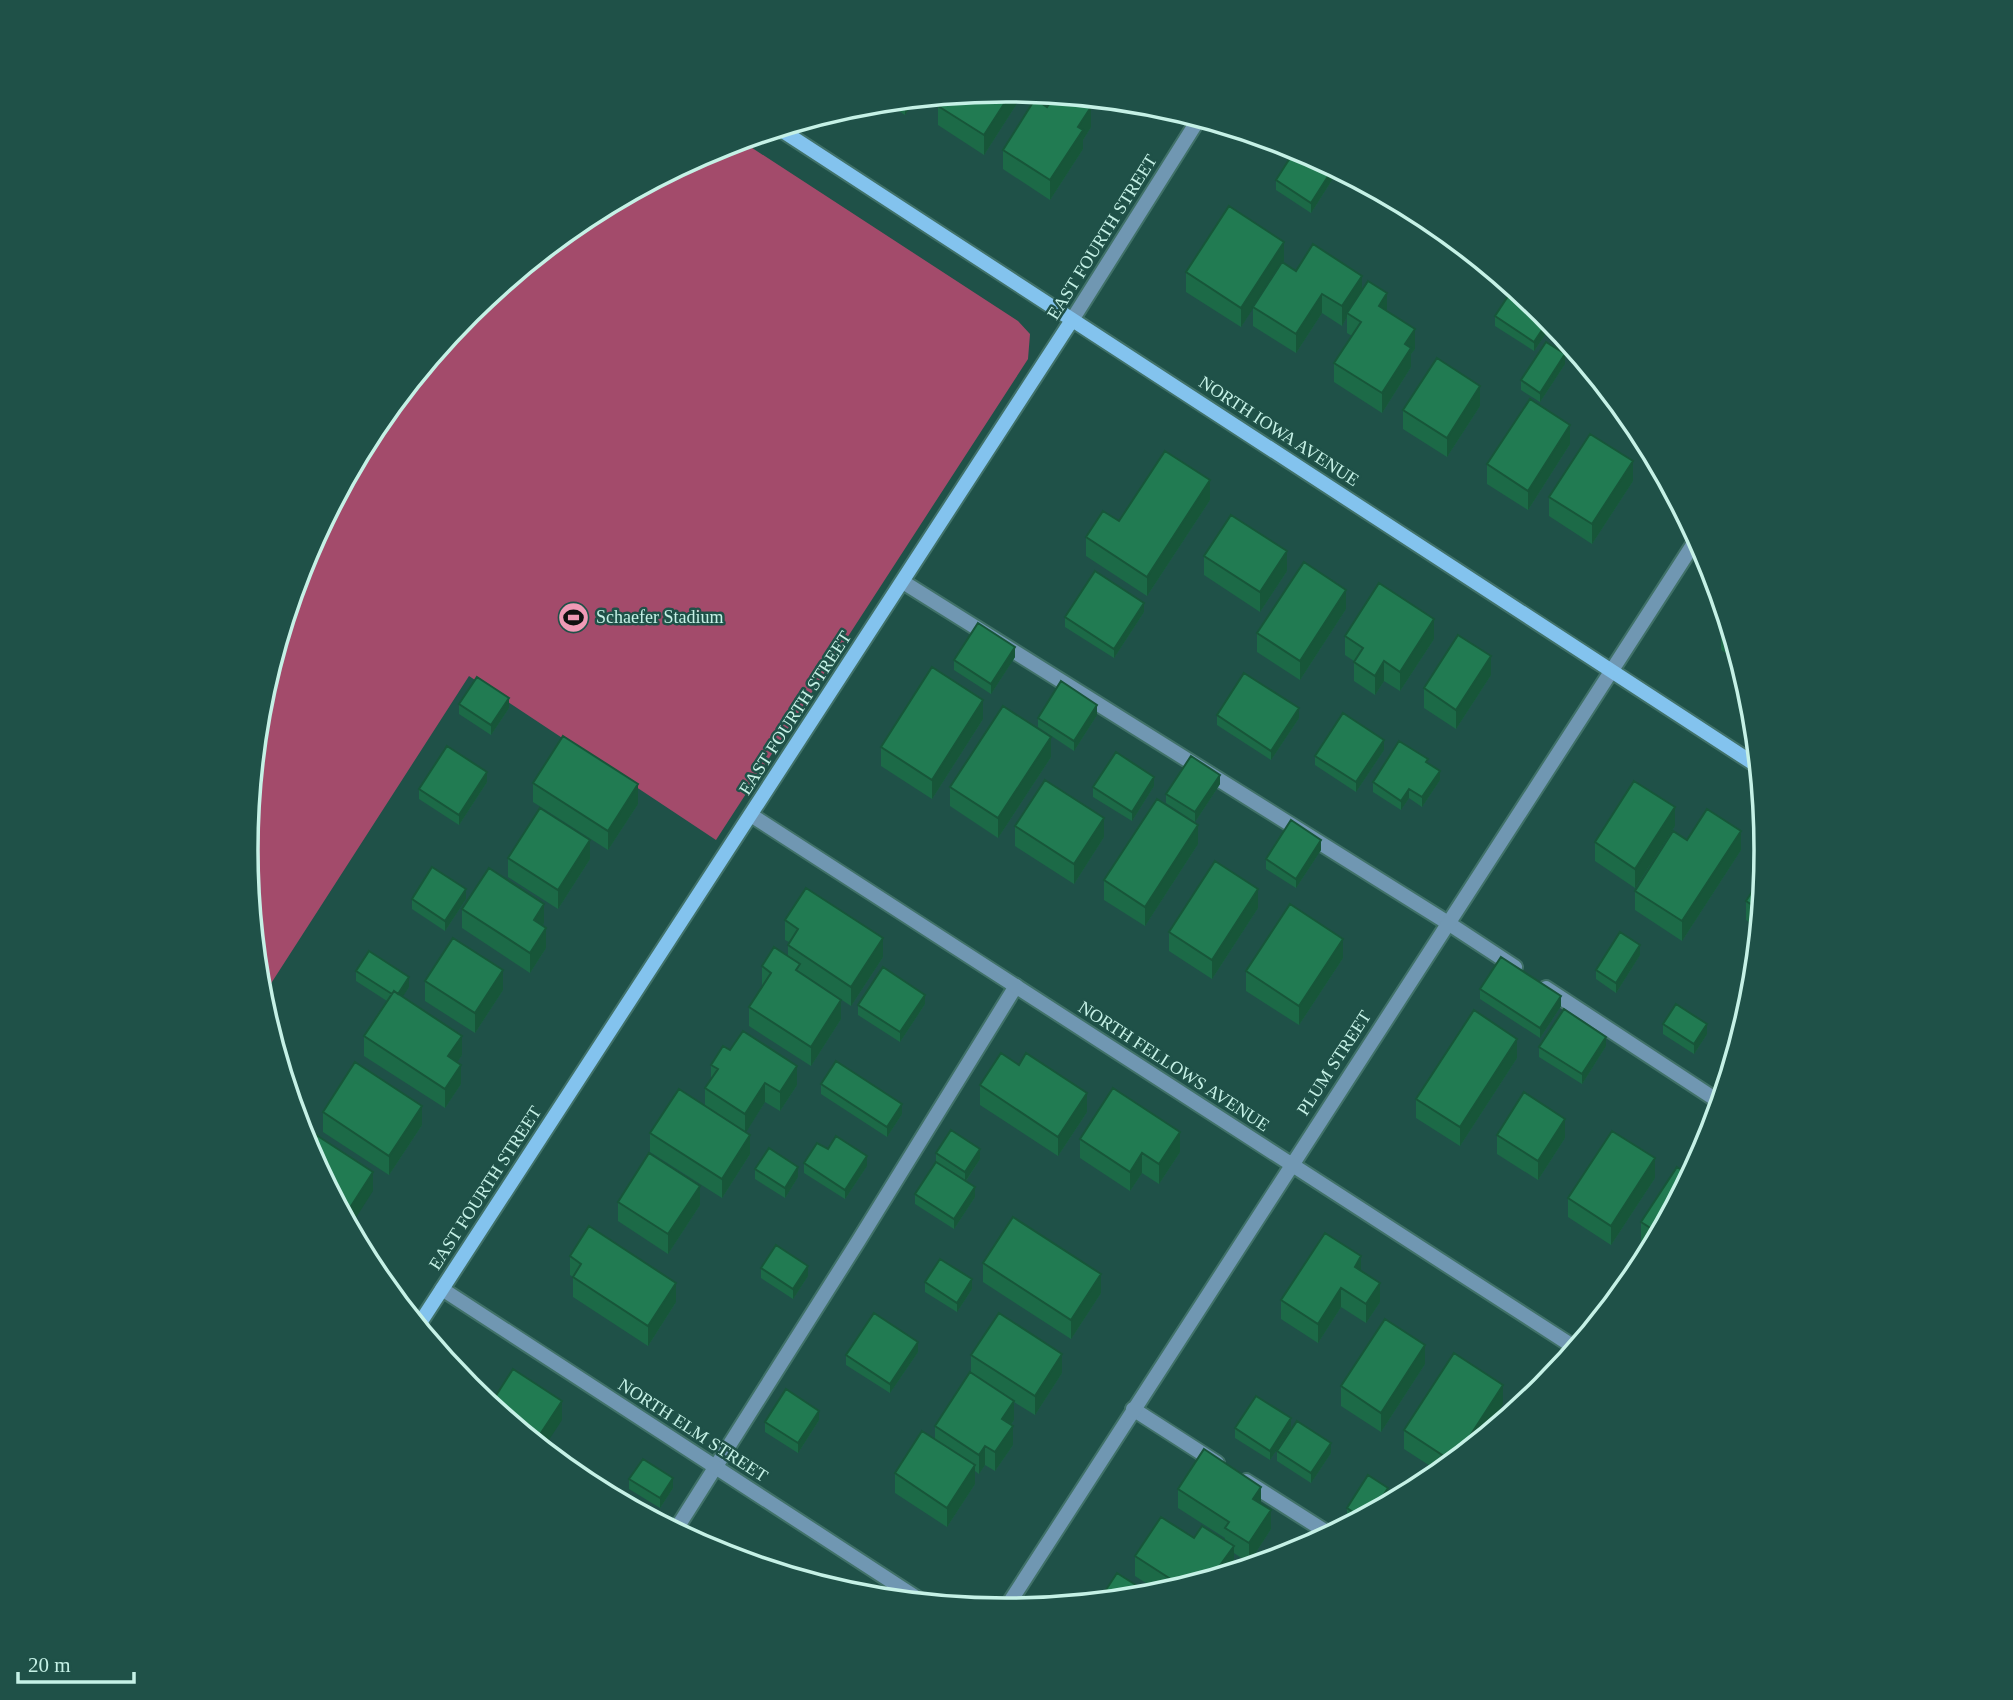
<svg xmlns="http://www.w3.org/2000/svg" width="2013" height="1700" font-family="Georgia,serif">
<rect width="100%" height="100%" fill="#1f5148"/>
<path fill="#a34b6b" d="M740,140L1018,321L1030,334L1028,359L716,840L469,676L261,999L246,850L260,701L304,559L374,427L469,312L584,217L716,147Z"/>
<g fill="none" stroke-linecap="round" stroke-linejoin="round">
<defs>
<path id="lane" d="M903,582L1448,923L1515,967
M1546,988L1721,1103
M1133,1409L1217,1463
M1246,1481L1331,1535
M675,1531L859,1240L1016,986"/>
<path id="street" d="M1072,320L1200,117
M751,815L1577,1349
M442,1289L923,1602
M1004,1611L1698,537"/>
<path id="secondary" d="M778,128L1759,767
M418,1326L1072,320"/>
</defs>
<use href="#lane" stroke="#407168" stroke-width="18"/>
<use href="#street" stroke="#407168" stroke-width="18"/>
<use href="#secondary" stroke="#407168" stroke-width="18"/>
<use href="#lane" stroke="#7097b2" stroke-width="14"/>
<use href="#street" stroke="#7097b2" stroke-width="14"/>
<use href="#secondary" stroke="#83c3ee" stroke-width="14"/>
</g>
<path fill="#1c6a47" d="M1016,90V105L984,155L938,125V106Z
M916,98L905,115L883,101Z
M1130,101L1146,103L1142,109Z
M1047,107L1091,127L1083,140V149L1050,200L1003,169V150Z
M1339,169L1311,213L1276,190V180Z
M1284,261L1283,262L1296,271L1362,291L1387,312L1415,349L1411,354V367L1382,413L1334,382V363L1352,336L1347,333V317L1342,326L1322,313L1296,353L1253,326V308L1241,327L1186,292V272Z
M1545,312L1553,323L1534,351L1495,326V316Z
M1565,364L1540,402L1521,390V380Z
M1480,406L1447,457L1403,429V410Z
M1570,444L1528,510L1487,484V464Z
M1633,481L1592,544L1549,516V497Z
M1210,500L1147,596L1086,556V537L1119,521Z
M1204,556L1287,571L1260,612L1204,575Z
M1346,609L1300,680L1257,652V633Z
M1144,612L1114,658L1065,627V617Z
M1728,620L1741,662L1721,650V630Z
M1345,636L1434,639L1400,691L1384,681L1375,695L1354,681V661L1345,655Z
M1015,657L991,694L954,670V660Z
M1491,675L1456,729L1424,708V688Z
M459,704L509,708L491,735L459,714Z
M1097,715L1074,751L1038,727V718Z
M1217,715L1299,718L1271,760L1217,725Z
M983,719L932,799L881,766V747Z
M1384,750L1356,792L1315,765V756Z
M1051,757L998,838L950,806V787Z
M1428,763L1440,780L1422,807L1409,798L1401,810L1373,792V782Z
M487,782L459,825L419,799V789Z
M533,783L638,804L608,850L533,802Z
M1220,784L1195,822L1166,803V794Z
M1154,786L1132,821L1093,797V787Z
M1015,826L1104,837L1074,884L1015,846Z
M1675,826L1635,888L1595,861V842Z
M1687,840L1741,850L1682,941L1635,910V891Z
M1198,844L1145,926L1104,900V880Z
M1321,850L1296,888L1266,869V859Z
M508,858L590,859L558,909L508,877Z
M1765,872L1759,929L1746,920V901Z
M412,899H466L445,931L412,909Z
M1258,908L1212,979L1169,951V932Z
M462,909L544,923L542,926L546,948L530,973L462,928Z
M785,920L883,957L851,1006L800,972L841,1019L811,1066L749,1026V1007L762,986V966L788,956V945L789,942L785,940Z
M1640,955L1616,993L1596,979V970Z
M1343,958L1299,1025L1246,991V971Z
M356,971L409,987L402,997L462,1055L457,1062L461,1084L445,1108L364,1056V1036L387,1001L356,981Z
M425,981L503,990L475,1033L425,1001Z
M1480,989L1561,1006L1540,1038L1480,999Z
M925,1004L900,1042L858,1015V1005Z
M1663,1024L1707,1034L1694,1054L1663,1034Z
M1606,1046L1582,1084L1539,1057V1047Z
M730,1050L797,1085L780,1111L765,1102L746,1132L750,1154L722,1198L650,1152V1133L705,1106V1088L711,1080V1065Z
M1517,1058L1460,1146L1416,1118V1099Z
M1019,1065L1087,1112L1058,1156L980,1105V1085Z
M821,1084L902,1114L887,1137L821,1094Z
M323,1112L422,1125L389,1175L323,1132Z
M1497,1135L1565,1138L1538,1180L1497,1154Z
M1080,1139L1180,1152L1159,1184L1142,1173L1130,1191L1080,1158Z
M828,1149L867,1166L845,1199L804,1173V1163Z
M936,1153L980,1159L966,1181L975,1197L954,1229L915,1204V1194L936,1162Z
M755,1169L798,1177L785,1198L755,1179Z
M1691,1176L1652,1248L1641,1241V1222Z
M1655,1178L1611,1245L1568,1217V1198Z
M618,1202L700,1205L668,1254L618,1221Z
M570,1256L676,1302L648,1346L573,1297V1277L570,1275Z
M983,1263L1101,1293L1071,1339L983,1282Z
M761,1268L808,1276L793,1299L761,1278Z
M1361,1271L1380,1302L1366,1323L1341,1307L1318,1343L1281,1319V1300Z
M925,1282L972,1289L957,1312L925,1292Z
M918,1352L890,1393L846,1365V1355Z
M971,1355L1062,1373L1035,1415L1014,1402V1420L1011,1425L1013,1445L995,1471L985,1465L979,1474L975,1471V1484L947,1527L895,1493V1473L935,1439V1426L971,1373Z
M1425,1364L1381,1432L1341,1406V1386Z
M1503,1404L1478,1442L1441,1473L1404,1449V1430Z
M819,1420L798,1453L765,1432V1422Z
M1235,1428H1291L1270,1460L1235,1438Z
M1277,1451L1331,1453L1311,1483L1277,1461Z
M629,1479L673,1488L660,1508L629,1489Z
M1178,1489L1261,1504L1271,1529L1249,1563L1234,1553V1565L1227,1574L1163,1594L1135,1576V1556L1194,1538L1225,1540V1538L1178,1508Z
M1388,1498L1381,1508L1354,1523L1347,1518V1508Z"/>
<path fill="#175639" d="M1013,90H1016V105L984,155V135Z
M916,98L905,115V99Z
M1091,107V127L1083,140V149L1050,200V180L1078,127Z
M1334,167L1339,169L1311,213V203Z
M1284,242V261L1241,327V308Z
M1362,276V295L1347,313V317L1342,326V306Z
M1387,293V312L1379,306Z
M1322,294V313L1296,353V334Z
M1550,318L1553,323L1534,351V342Z
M1415,329V349L1411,354V367L1382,413V393L1405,344Z
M1565,354V364L1540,402V393Z
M1480,386V406L1447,457V438Z
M1570,425V444L1528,510V491Z
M1633,461V481L1592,544V524Z
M1210,480V500L1147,596V577Z
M1287,551V571L1260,612V592Z
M1346,590V609L1300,680V661Z
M1144,603V612L1114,658V649Z
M1434,619V639L1400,691V672Z
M1015,647V657L991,694V684Z
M1491,656V675L1456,729V710Z
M1384,661V681L1375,695V676Z
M509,698V708L491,735V725Z
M983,700V719L932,799V780Z
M1097,705V715L1074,751V741Z
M1299,708V718L1271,760V751Z
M1051,737V757L998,838V818Z
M1384,740V750L1356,792V782Z
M1440,771V780L1422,807V797Z
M487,772V782L459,825V815Z
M1220,775V784L1195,822V812Z
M1154,777V786L1132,821V812Z
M638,784V804L608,850V831Z
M1409,789V798L1401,810V801Z
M1675,807V826L1635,888V869Z
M1104,818V837L1074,884V864Z
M1198,825V844L1145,926V907Z
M1741,831V850L1682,941V921Z
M590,840V859L558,909V890Z
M1321,840V850L1296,888V879Z
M466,889V899L445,931V921Z
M1258,889V908L1212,979V960Z
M544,904V923L534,940V920Z
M546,928V948L530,973V953Z
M883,938V957L851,1006V987Z
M1343,939V958L1299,1025V1006Z
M1640,945V955L1616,993V983Z
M503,970V990L475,1033V1013Z
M409,977V987L396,1007V997Z
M925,995V1004L900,1042V1032Z
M1561,996V1006L1540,1038V1028Z
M841,1000V1019L811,1066V1047Z
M1707,1024V1034L1694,1054V1044Z
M462,1036V1055L448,1076V1056Z
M1606,1037V1046L1582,1084V1074Z
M1517,1039V1058L1460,1146V1127Z
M461,1065V1084L445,1108V1089Z
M797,1066V1085L780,1111V1092Z
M765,1083V1102L745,1134V1114Z
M1087,1093V1112L1058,1156V1137Z
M902,1104V1114L887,1137V1127Z
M422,1106V1125L389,1175V1156Z
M1565,1119V1138L1538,1180V1161Z
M1180,1132V1152L1159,1184V1164Z
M750,1135V1154L722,1198V1179Z
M980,1149V1159L965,1182V1172Z
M1142,1153V1173L1130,1191V1172Z
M867,1156V1166L845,1199V1190Z
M1655,1158V1178L1611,1245V1226Z
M798,1167V1177L785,1198V1188Z
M373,1172V1191L350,1227L344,1217Z
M700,1186V1205L668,1254V1234Z
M975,1187V1197L954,1229V1219Z
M1361,1256V1276L1355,1267Z
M808,1266V1276L793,1299V1289Z
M1101,1274V1293L1071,1339V1320Z
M972,1279V1289L957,1312V1303Z
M676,1283V1302L648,1346V1326Z
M1380,1283V1302L1366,1323V1304Z
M1341,1288V1307L1318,1343V1324Z
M918,1342V1352L890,1393V1384Z
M1425,1345V1364L1381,1432V1413Z
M1062,1354V1373L1035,1415V1396Z
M1503,1385V1404L1478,1442L1453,1463Z
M562,1401V1420L543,1449L535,1442Z
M1014,1401V1420L1002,1438V1419Z
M819,1411V1420L798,1453V1443Z
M1291,1418V1428L1270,1460V1451Z
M1013,1426V1445L995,1471V1452Z
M1331,1443V1453L1311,1483V1473Z
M985,1446V1465L979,1474V1455Z
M975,1465V1484L947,1527V1508Z
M673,1478V1488L660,1508V1498Z
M1261,1487V1506L1253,1499Z
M1388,1488V1498L1381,1508L1372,1513Z
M1271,1510V1529L1249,1563V1543Z
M1234,1546V1565L1227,1574L1210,1579Z"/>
<path fill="#217b52" stroke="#175639" stroke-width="2" d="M1007,89L1013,90L984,135L938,106L945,95Z
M1056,94L1074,96L1091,107L1078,127L1083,130L1050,180L1003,150L1035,99L1047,107Z
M1297,147L1334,167L1311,203L1276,180Z
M1229,206L1284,242L1241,308L1186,272Z
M1313,244L1362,276L1342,306L1322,294L1296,334L1253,307L1282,262L1296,271Z
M1368,281L1387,293L1379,306L1415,329L1405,344L1411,348L1382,393L1334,363L1361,322L1347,313Z
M1514,287L1545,312L1550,318L1534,342L1495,316Z
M1546,342L1565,354L1540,393L1521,380Z
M1437,358L1480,386L1447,438L1403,410Z
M1530,399L1570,425L1528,491L1487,464Z
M1590,434L1633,461L1592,524L1549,497Z
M1165,451L1210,480L1147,577L1086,537L1103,511L1119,521Z
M1231,515L1287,551L1260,592L1204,556Z
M1304,562L1346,590L1300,661L1257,633Z
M1095,571L1144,603L1114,649L1065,617Z
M1379,583L1434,619L1400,672L1384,661L1375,676L1354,662L1363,648L1345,636Z
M1728,620L1733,638L1721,630Z
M978,623L1015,647L991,684L954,660Z
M1458,635L1491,656L1456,710L1424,688Z
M932,667L983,700L932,780L881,747Z
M1244,673L1299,708L1271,751L1217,715Z
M477,677L509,698L491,725L459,704Z
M1061,681L1097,705L1074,741L1038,718Z
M1003,706L1051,737L998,818L950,787Z
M1343,713L1384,740L1356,782L1315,756Z
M563,736L638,784L608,831L533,783Z
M1399,741L1428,759L1426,762L1440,771L1422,797L1409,789L1401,801L1373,782Z
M447,746L487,772L459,815L419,789Z
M1116,752L1154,777L1132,812L1093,787Z
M1191,756L1220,775L1195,812L1166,794Z
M1045,780L1104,818L1074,864L1015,826Z
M1634,781L1675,807L1635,869L1595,842Z
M1157,799L1198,825L1145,907L1104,880Z
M540,808L590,840L558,890L508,858Z
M1707,809L1741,831L1682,921L1635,891L1673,831L1687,840Z
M1291,820L1321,840L1296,879L1266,859Z
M1215,861L1258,889L1212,960L1169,932Z
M432,867L466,889L445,921L412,899Z
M489,868L544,904L534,920L546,928L530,953L462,909Z
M1765,872L1761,911L1746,901Z
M806,888L883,938L851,987L788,945L798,929L785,920Z
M1290,904L1343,939L1299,1006L1246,971Z
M1620,932L1640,945L1616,983L1596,970Z
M453,938L503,970L475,1013L425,981Z
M774,947L800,964L796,970L841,1000L811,1047L749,1007L771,973L762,966Z
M369,951L409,977L398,994L394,991L392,994L356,971Z
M1501,957L1561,996L1540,1028L1480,989Z
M883,967L925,995L900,1032L858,1005Z
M394,991L462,1036L448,1056L461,1065L445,1089L364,1036Z
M1676,1004L1707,1024L1694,1044L1663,1024Z
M1564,1009L1606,1037L1582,1074L1539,1047Z
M1474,1010L1517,1039L1460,1127L1416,1099Z
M743,1031L797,1066L780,1092L765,1083L745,1114L705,1088L718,1069L711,1065L723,1046L730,1050Z
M1001,1053L1019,1065L1026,1053L1087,1093L1058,1137L980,1085Z
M836,1061L902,1104L887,1127L821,1084Z
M355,1062L422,1106L389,1156L323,1112Z
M1113,1088L1180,1132L1159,1164L1142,1153L1130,1172L1080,1139Z
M679,1089L750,1135L722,1179L650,1133Z
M1524,1092L1565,1119L1538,1161L1497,1135Z
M307,1129L373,1172L344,1217L304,1141L302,1136Z
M951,1130L980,1149L965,1172L936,1153Z
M1612,1131L1655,1158L1611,1226L1568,1198Z
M836,1136L867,1156L845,1190L804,1163L817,1143L828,1149Z
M769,1148L798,1167L785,1188L755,1169Z
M649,1153L700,1186L668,1234L618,1202Z
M936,1162L975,1187L954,1219L915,1194Z
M1677,1167L1691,1176L1660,1234L1641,1222Z
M1013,1217L1101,1274L1071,1320L983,1263Z
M589,1226L676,1283L648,1326L573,1277L581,1264L570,1256Z
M1325,1233L1361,1256L1355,1267L1380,1283L1366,1304L1341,1288L1318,1324L1281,1300Z
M776,1245L808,1266L793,1289L761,1268Z
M940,1259L972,1279L957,1303L925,1282Z
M874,1313L918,1342L890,1384L846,1355Z
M999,1313L1062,1354L1035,1396L971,1355Z
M1385,1319L1425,1345L1381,1413L1341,1386Z
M1454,1353L1503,1385L1453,1462L1404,1430Z
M513,1369L562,1401L535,1442L490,1405Z
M970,1372L1014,1401L1002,1419L1013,1426L995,1452L985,1446L979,1455L935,1426Z
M786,1389L819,1411L798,1443L765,1422Z
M1256,1396L1291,1418L1270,1451L1235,1428Z
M1297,1421L1331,1443L1311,1473L1277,1451Z
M922,1431L975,1465L947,1508L895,1473Z
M1204,1449L1261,1487L1253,1499L1271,1510L1249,1543L1225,1528L1229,1522L1178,1489Z
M643,1459L673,1478L660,1498L629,1479Z
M1368,1475L1388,1488L1372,1513L1362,1518L1347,1508Z
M1161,1517L1194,1538L1202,1526L1234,1546L1210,1579L1183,1587L1135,1556Z
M771,1566L783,1573L769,1569Z
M1117,1573L1153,1596L1098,1602Z
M828,1577L856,1595L823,1585Z"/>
<defs>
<symbol id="stadium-disc" viewBox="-11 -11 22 22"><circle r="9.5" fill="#f09ab6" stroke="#1f5148"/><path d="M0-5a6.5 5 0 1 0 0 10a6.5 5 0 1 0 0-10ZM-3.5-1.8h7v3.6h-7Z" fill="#111"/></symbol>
</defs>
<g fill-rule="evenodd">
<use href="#stadium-disc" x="556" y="600" width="35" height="35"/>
</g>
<g text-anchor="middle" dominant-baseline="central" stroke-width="5" stroke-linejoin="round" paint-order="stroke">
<g font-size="18" fill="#c5f1e6" stroke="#1f5148">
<text transform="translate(1102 237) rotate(-58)">EAST FOURTH STREET</text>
<text transform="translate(1279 431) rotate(33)">NORTH IOWA AVENUE</text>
<text transform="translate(795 713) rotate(-57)">EAST FOURTH STREET</text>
<text transform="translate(1334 1063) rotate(-57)">PLUM STREET</text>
<text transform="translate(1174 1066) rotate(33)">NORTH FELLOWS AVENUE</text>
<text transform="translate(485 1188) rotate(-57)">EAST FOURTH STREET</text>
<text transform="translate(693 1430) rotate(33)">NORTH ELM STREET</text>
</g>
<g font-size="18" fill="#c5f1e6" stroke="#1f5148" text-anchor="start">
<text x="596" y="617">Schaefer Stadium</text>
</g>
</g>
<path d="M0 0H2013V1700H0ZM258 850a748 748 0 1 1 1496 0a748 748 0 1 1-1496 0Z" fill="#1f5148" fill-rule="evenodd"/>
<path fill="none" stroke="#c5f1e6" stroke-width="3.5" d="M258 850a748 748 0 1 1 1496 0a748 748 0 1 1-1496 0Z"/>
<path d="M18 1672v10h116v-10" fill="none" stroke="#c5f1e6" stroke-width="3.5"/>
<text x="28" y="1672" font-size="21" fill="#c5f1e6" stroke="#1f5148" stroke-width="5" paint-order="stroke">20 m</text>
</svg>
